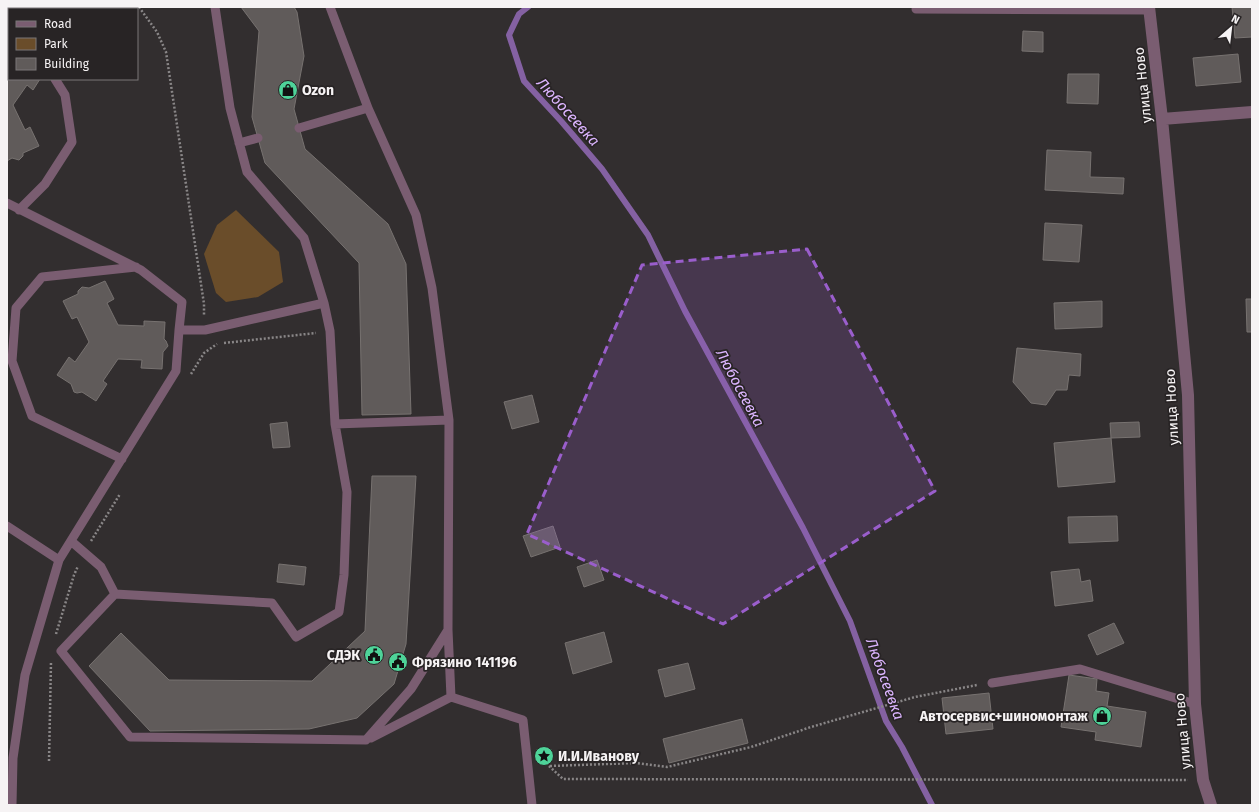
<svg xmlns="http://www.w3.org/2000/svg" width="1259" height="812" font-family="'Fira Sans',sans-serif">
<rect width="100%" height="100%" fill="#322e2f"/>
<path fill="#6a4d2a" d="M236,210L279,252L283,282L258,297L226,302L216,293L204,254L217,225Z"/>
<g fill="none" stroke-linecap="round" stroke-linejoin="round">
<path stroke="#8461a2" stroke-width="6" d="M528,7L519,14L509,35L524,81L561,121L602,169L648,235L685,311L803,528L850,621L886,721L902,747L932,805"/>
</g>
<path fill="#605b5a" stroke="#777270" d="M241,7H294L297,12L304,56L294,109L305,149L388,224L406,264L411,414L362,415L359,263L265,163L252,117L259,31Z
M1232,7H1252V37L1235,38Z
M1023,31L1043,32V52L1022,51Z
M7,47L9,49V79H40L33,90L27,85L13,105L25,130L30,127L39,146L23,153V156L19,160L12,158L7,161Z
M1238,54L1241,82L1196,86L1193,58Z
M1068,74H1099L1098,104L1067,103Z
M1047,150L1091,152L1090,177L1124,178L1123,194L1045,190Z
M1045,223L1082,225L1079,262L1043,260Z
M105,281L114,299L107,303L118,325L144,326V321L165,322L164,339L166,341L168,346L163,352L162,369L141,368L142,360L118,359L103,381L107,384L96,401L82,392L77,393L74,392L71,384L57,375L69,357L75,362L89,342L77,317L72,319L63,301L78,294V291L82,287L89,288Z
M1246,299H1252V332H1247Z
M1102,301V327L1055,329L1054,303Z
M1017,348L1081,354L1080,376L1069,375L1067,390H1056L1046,405L1031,403L1013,382Z
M532,395L539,422L512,429L504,402Z
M287,422L290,447L273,448L270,424Z
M1139,422L1140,437L1111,438L1110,423Z
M1111,438L1115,482L1058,487L1054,443Z
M372,476H416L406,644L394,684L357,718L309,729L150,731L89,666L121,633L169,680L312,681L365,631Z
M1117,516L1118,541L1069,543L1068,517Z
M553,526L560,547L531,557L523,536Z
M597,560L604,580L584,587L577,567Z
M279,564L306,567L304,585L277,582Z
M1079,569L1081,582L1090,580L1093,601L1055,606L1051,572Z
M1114,623L1124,643L1097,655L1088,635Z
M604,632L612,662L573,674L565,643Z
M688,663L695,689L665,697L658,670Z
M1069,675L1097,679L1096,691L1109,693L1107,706L1146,712L1141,747L1095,740L1096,732L1061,727Z
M989,693L993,729L946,734L942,698Z
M742,719L748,743L669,763L663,739Z"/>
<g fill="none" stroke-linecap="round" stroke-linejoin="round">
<path stroke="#898687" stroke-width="2.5" stroke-dasharray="2 2" stroke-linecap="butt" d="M139,7L157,32L166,52L204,304V315
M224,343L316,333
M191,374L204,353L217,344
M91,541L120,494
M56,634L74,575L78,566
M49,761L51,662
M549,766L563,779L1188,780
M550,766L636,763L667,767L751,747L811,727L915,697L977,685"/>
<path stroke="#7a5d71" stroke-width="9" d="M215,7L230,108L247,172L304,238L324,303L330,331L335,424L347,492L344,575L339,612L296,637L272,603L115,594L61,651L130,737L366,740L411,689L448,630L449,420L432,288L416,215L368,108L330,7
M916,9L1150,10
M7,43H9
M299,128L368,108
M239,143L258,138
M7,203L141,270L182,302L179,330
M19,210L45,184L72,142L65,95L55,79
M335,424L449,420
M122,459L32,416L12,361L16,308L42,277L136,267
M7,526L59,560
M71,541L101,567L115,594
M992,683L1080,669L1195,704
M451,697L523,720L532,805
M371,738L451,697L448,630
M12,805L13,758L25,675L59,560L176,371L179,330H205L324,303"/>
<path stroke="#7a5d71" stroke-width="12" d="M1149,7L1162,119L1188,395L1195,704L1203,780L1211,805
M1162,119L1252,112"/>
</g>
<path fill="#9a5ecc" fill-opacity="0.2" stroke="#9a5ecc" stroke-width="3" stroke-dasharray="8 5" stroke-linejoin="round" d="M807,249L935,491L723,624L527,534L642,265Z"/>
<defs>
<symbol id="shop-disc" viewBox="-11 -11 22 22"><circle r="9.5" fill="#4ed399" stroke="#282425"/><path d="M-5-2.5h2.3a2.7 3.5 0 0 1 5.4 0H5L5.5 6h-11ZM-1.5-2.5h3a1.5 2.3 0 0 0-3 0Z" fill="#111"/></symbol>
<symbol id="civic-disc" viewBox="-11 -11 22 22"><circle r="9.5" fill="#4ed399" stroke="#282425"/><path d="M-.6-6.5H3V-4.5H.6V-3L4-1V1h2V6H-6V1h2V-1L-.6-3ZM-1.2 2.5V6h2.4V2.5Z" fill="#111"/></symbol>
<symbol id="sight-disc" viewBox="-11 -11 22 22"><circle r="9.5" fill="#4ed399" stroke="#282425"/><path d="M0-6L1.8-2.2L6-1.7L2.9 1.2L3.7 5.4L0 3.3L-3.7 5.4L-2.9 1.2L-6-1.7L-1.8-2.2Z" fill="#111"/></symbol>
</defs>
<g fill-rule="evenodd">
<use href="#shop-disc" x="277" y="79" width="22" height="22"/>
<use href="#civic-disc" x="363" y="644" width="22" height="22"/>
<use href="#civic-disc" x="387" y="651" width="22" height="22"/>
<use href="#shop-disc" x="1091" y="705" width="22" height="22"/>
<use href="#sight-disc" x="533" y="745" width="22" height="22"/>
</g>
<g text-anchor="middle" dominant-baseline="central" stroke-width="3.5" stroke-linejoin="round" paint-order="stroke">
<g font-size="14" fill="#f6f3f4" stroke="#282425">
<text transform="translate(1143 85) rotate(-96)">улица Ново</text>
<text transform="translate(1172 407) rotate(-93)">улица Ново</text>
<text transform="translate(1183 731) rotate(-95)">улица Ново</text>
</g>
<g font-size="14" font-weight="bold" fill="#f6f3f4" stroke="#282425" text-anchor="start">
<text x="302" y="90">Ozon</text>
<text x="360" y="655" text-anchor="end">СДЭК</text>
<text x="412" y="662">Фрязино 141196</text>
<text x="1088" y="716" text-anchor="end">Автосервис+шиномонтаж</text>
<text x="558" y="756">И.И.Иванову</text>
</g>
<g font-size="15" font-style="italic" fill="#dcb5ff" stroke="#282425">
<text transform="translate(568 112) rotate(48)">Любосеевка</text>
<text transform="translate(740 388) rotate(62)">Любосеевка</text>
<text transform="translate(885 679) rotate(70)">Любосеевка</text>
</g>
</g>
<rect width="1259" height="812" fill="none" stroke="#f6f3f4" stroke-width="16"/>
<rect x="8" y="8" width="130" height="72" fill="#282425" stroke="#7a7778"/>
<rect x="16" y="21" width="20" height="6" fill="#7a5d71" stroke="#7a7778"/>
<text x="44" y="28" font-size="12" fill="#f6f3f4">Road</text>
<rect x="16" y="38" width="20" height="12" fill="#6a4d2a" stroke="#7a7778"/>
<text x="44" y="48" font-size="12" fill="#f6f3f4">Park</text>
<rect x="16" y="58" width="20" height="12" fill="#605b5a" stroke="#7a7778"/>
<text x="44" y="68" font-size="12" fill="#f6f3f4">Building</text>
<g transform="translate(1231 28) rotate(28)" stroke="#282425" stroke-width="3" paint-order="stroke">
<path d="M0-3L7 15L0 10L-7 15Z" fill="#f6f3f4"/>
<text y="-6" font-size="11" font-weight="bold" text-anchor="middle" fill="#f6f3f4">N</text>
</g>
</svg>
